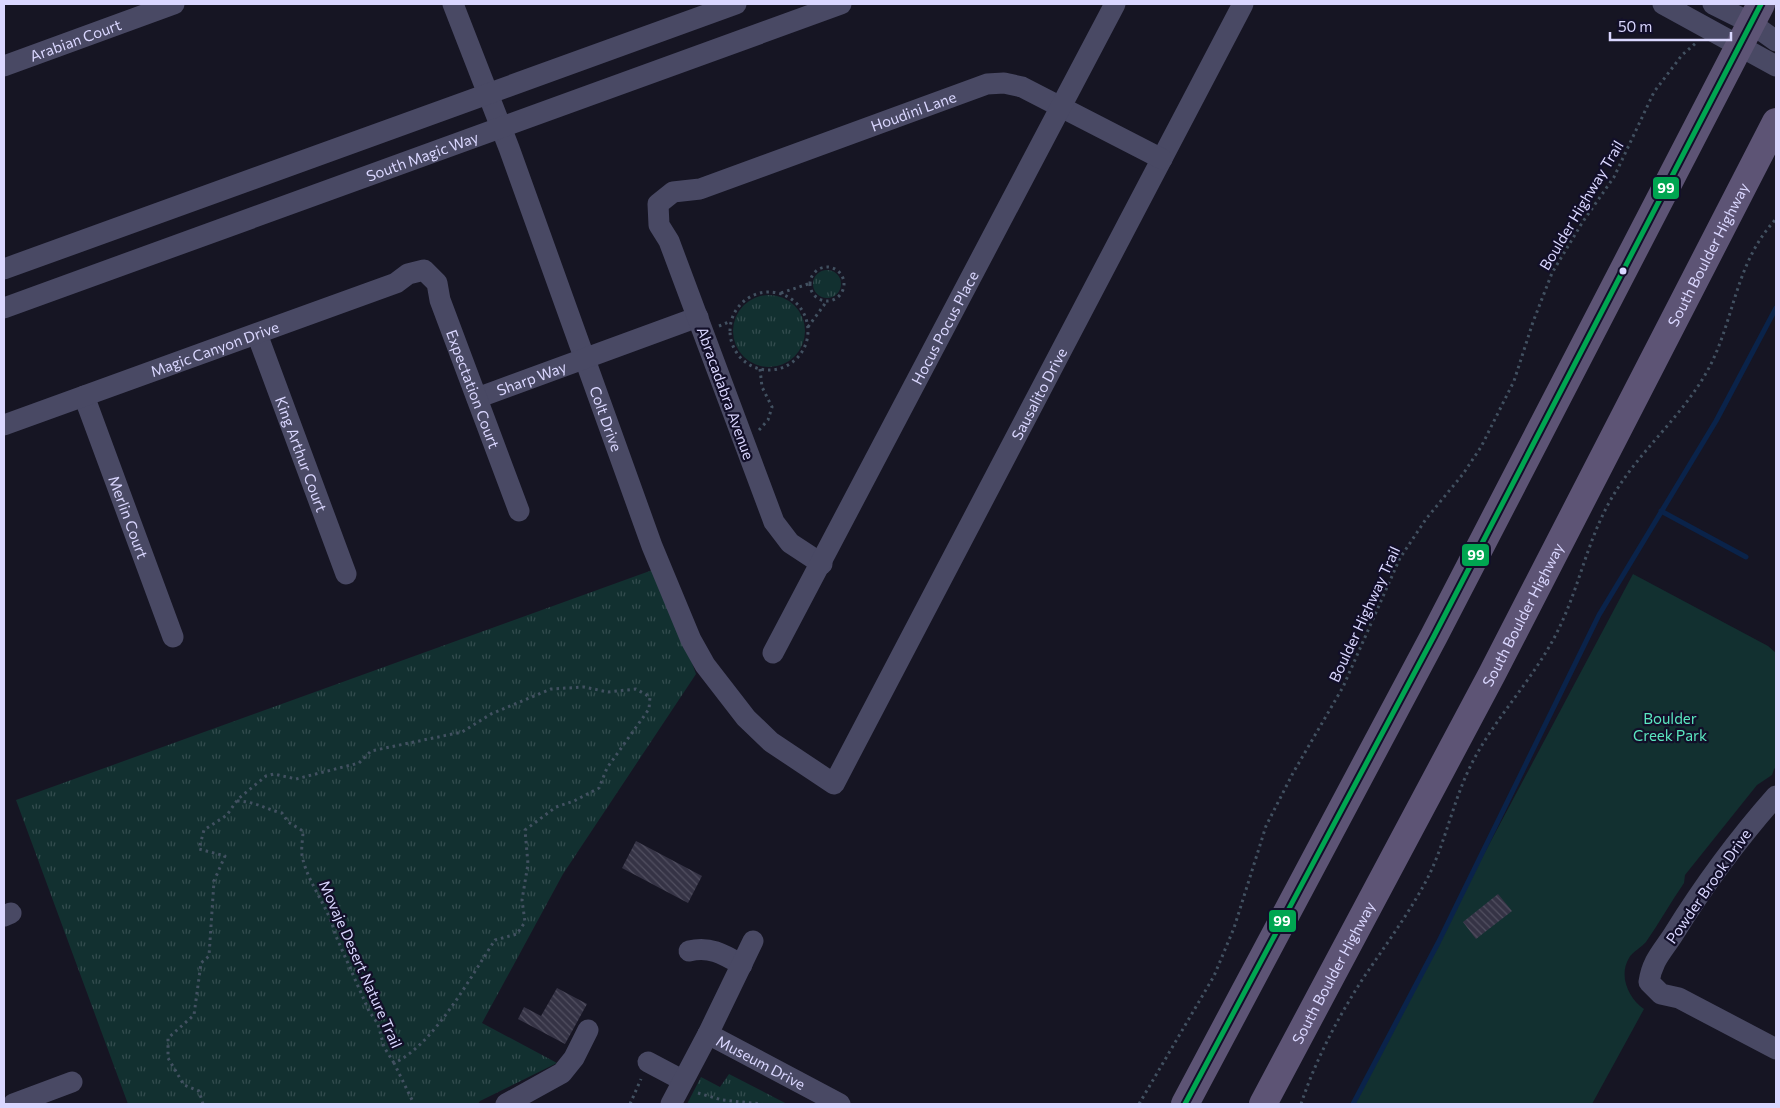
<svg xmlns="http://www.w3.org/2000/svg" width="1780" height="1108" font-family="Commissioner,sans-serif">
<defs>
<pattern id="grass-tufts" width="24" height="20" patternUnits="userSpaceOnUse" patternTransform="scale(1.25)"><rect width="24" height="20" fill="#123030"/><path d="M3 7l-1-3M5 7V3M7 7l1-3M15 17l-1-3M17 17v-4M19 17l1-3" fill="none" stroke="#344d4f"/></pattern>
<pattern id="building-back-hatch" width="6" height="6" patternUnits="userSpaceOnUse" patternTransform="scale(1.25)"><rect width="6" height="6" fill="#353345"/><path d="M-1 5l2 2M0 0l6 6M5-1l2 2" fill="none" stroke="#525061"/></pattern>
</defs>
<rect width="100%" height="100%" fill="#161523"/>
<path fill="url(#grass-tufts)" d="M813 284a14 14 0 1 1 28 0a14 14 0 1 1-28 0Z
M733 331a36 36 0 1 1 72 0a36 36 0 1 1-72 0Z
M658,568L696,674L563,874L482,1023L557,1063L480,1101L478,1104H128L16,800Z
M729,1074L787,1104H687L701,1077L720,1087Z"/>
<path fill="#123030" d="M1633,574L1768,646L1776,653V767L1774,769L1772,775L1757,785L1685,875L1684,883C1671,902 1659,923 1646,942C1641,948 1633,951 1629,958C1618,976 1629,999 1644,1009L1592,1104H1351Z"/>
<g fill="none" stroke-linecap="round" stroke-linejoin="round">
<path stroke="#0a234a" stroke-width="5" d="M1661,511L1746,557
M1353,1104L1438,943L1599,615L1716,421L1776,308"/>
</g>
<path fill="url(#building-back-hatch)" d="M636,841L702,876L688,903L622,868Z
M1498,894L1512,911L1476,939L1463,922Z
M557,988L587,1004L565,1044L518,1019L524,1007L541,1016Z"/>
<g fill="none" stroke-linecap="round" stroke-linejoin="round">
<path stroke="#425161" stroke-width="3" stroke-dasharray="2.5 4" stroke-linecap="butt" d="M810 284a17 17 0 1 1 34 0a17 17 0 1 1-34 0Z
M730 331a39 39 0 1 1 78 0a39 39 0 1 1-78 0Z
M781,293L811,283
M719,326L731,321
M808,327L827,301
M759,430L768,420L772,407L762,387L760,369
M237,801C253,801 266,809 282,813L288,822L303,831C303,838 301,847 302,855C307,883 329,907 335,934L369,1011L378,1024L384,1047L394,1063
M698,1093L722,1100L762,1104
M203,1104L199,1091L184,1085L168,1058V1038L194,1015L201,963L209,956L214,881L225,856L199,849L204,830L227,815L238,799L266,776L274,774L296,779L359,763L371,751L462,732L491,714L551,689L584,687L608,692L636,689L650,697L649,709L607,768L599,788L574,801L556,807L525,830L528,864L522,900L525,922L517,934L495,940C471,976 434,1045 394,1063L414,1104
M630,1104L641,1079
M1139,1104L1214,976L1234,928L1266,826L1293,773L1343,687L1400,558L1426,519L1463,474L1481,447L1514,381L1533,322L1552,273L1582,223L1614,177L1654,92L1682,55L1697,42
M1301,1104C1316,1059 1338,1017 1364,977C1385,946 1407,916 1425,883C1445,846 1452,803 1471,765C1496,715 1538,675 1561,624C1580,583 1588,540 1610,501C1636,454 1678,421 1705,375C1735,324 1733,265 1776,219"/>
<g stroke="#494964" stroke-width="21">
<path id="s1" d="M453,4L509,148L652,546L691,640L705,665L746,718L771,742L834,784L1243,4"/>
<path d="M1663,4L1776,66"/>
<path d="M1713,4L1751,23L1776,41"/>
<path id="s2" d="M4,66L174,4"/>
<path d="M4,269L736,4"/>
<path id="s3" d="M4,308L841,4"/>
<path id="s4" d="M257,334L346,574"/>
<path id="s5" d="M84,396L173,637"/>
<path id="s6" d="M477,398L698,317"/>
<path id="s7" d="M4,425L396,283L408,274L424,270L437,283L440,300L519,511"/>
<path id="s8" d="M822,564L790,543L774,522L669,241L659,225L658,204L673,192L700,189L987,84L1004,83L1022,87L1162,159"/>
<path id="s9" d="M773,653L1115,4"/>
<path d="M1776,796C1737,840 1704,885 1673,935C1662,952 1652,961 1649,982L1661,994L1679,998L1776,1049"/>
<path d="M4,916L11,913"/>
<path d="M689,951C710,946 723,954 742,965"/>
<path id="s10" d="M708,1034L840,1104"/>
<path d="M648,1062L682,1080"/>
<path d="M13,1104L72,1082"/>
<path d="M506,1104L562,1073L574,1058L588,1030"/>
<path d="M671,1104L708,1034L753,941"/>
</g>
<g stroke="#5d5475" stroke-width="28">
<path d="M1185,1104L1434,636L1761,4"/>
<path id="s11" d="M1263,1104L1492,674L1776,122"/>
</g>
<defs>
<path id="bus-1" d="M1185,1104L1434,636L1761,4"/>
</defs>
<use href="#bus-1" stroke="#120f29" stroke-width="9"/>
<use href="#bus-1" stroke="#00a651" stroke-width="5"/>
</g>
<circle fill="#dad7ff" stroke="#120f29" stroke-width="2" cx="1623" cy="271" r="4.5"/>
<g text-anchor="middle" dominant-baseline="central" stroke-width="4.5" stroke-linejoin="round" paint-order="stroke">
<g font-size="15" fill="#dad7ff" stroke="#120f29">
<text stroke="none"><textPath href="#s2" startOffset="76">Arabian Court</textPath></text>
<text stroke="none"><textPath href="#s8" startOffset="678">Houdini Lane</textPath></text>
<text stroke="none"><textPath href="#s3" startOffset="445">South Magic Way</textPath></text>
<text transform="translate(1581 205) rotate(-59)">Boulder Highway Trail</text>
<text stroke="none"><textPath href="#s11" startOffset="959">South Boulder Highway</textPath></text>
<text stroke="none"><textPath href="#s9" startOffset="368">Hocus Pocus Place</textPath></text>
<text stroke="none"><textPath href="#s7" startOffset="224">Magic Canyon Drive</textPath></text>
<text stroke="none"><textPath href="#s6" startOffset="58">Sharp Way</textPath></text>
<text stroke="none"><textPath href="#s7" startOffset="579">Expectation Court</textPath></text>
<text transform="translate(726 393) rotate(70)">Abracadabra Avenue</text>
<text stroke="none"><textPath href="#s1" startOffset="1326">Sausalito Drive</textPath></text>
<text stroke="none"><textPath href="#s1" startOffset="442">Colt Drive</textPath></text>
<text stroke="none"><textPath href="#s4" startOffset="128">King Arthur Court</textPath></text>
<text stroke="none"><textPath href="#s5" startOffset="129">Merlin Court</textPath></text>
<text transform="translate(1364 614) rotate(-65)">Boulder Highway Trail</text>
<text stroke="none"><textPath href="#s11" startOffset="554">South Boulder Highway</textPath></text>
<text transform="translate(1708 886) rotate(-55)">Powder Brook Drive</text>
<text transform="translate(361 964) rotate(66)">Movaje Desert Nature Trail</text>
<text stroke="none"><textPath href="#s11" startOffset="149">South Boulder Highway</textPath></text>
<text stroke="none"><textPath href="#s10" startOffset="60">Museum Drive</textPath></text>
</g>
<g font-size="15" fill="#5be7c0" stroke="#120f29">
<text x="1670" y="718">Boulder<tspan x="1670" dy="17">Creek Park</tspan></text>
</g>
</g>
<g stroke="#120f29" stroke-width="2">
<rect x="1652" y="176" width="28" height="24" rx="5" fill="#00a651"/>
<rect x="1461" y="543" width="29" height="24" rx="5" fill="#00a651"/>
<rect x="1268" y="909" width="29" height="24" rx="5" fill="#00a651"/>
</g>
<g font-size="14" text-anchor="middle" font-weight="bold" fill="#fff">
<text x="1666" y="193">99</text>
<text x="1476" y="560">99</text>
<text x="1282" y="926">99</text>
</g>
<rect width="1780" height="1108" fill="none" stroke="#dad7ff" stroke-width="10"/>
<path d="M1610 32v8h121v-8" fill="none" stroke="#dad7ff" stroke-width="2.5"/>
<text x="1618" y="32" font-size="15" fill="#dad7ff" stroke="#120f29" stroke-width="4" paint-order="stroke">50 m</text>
</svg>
